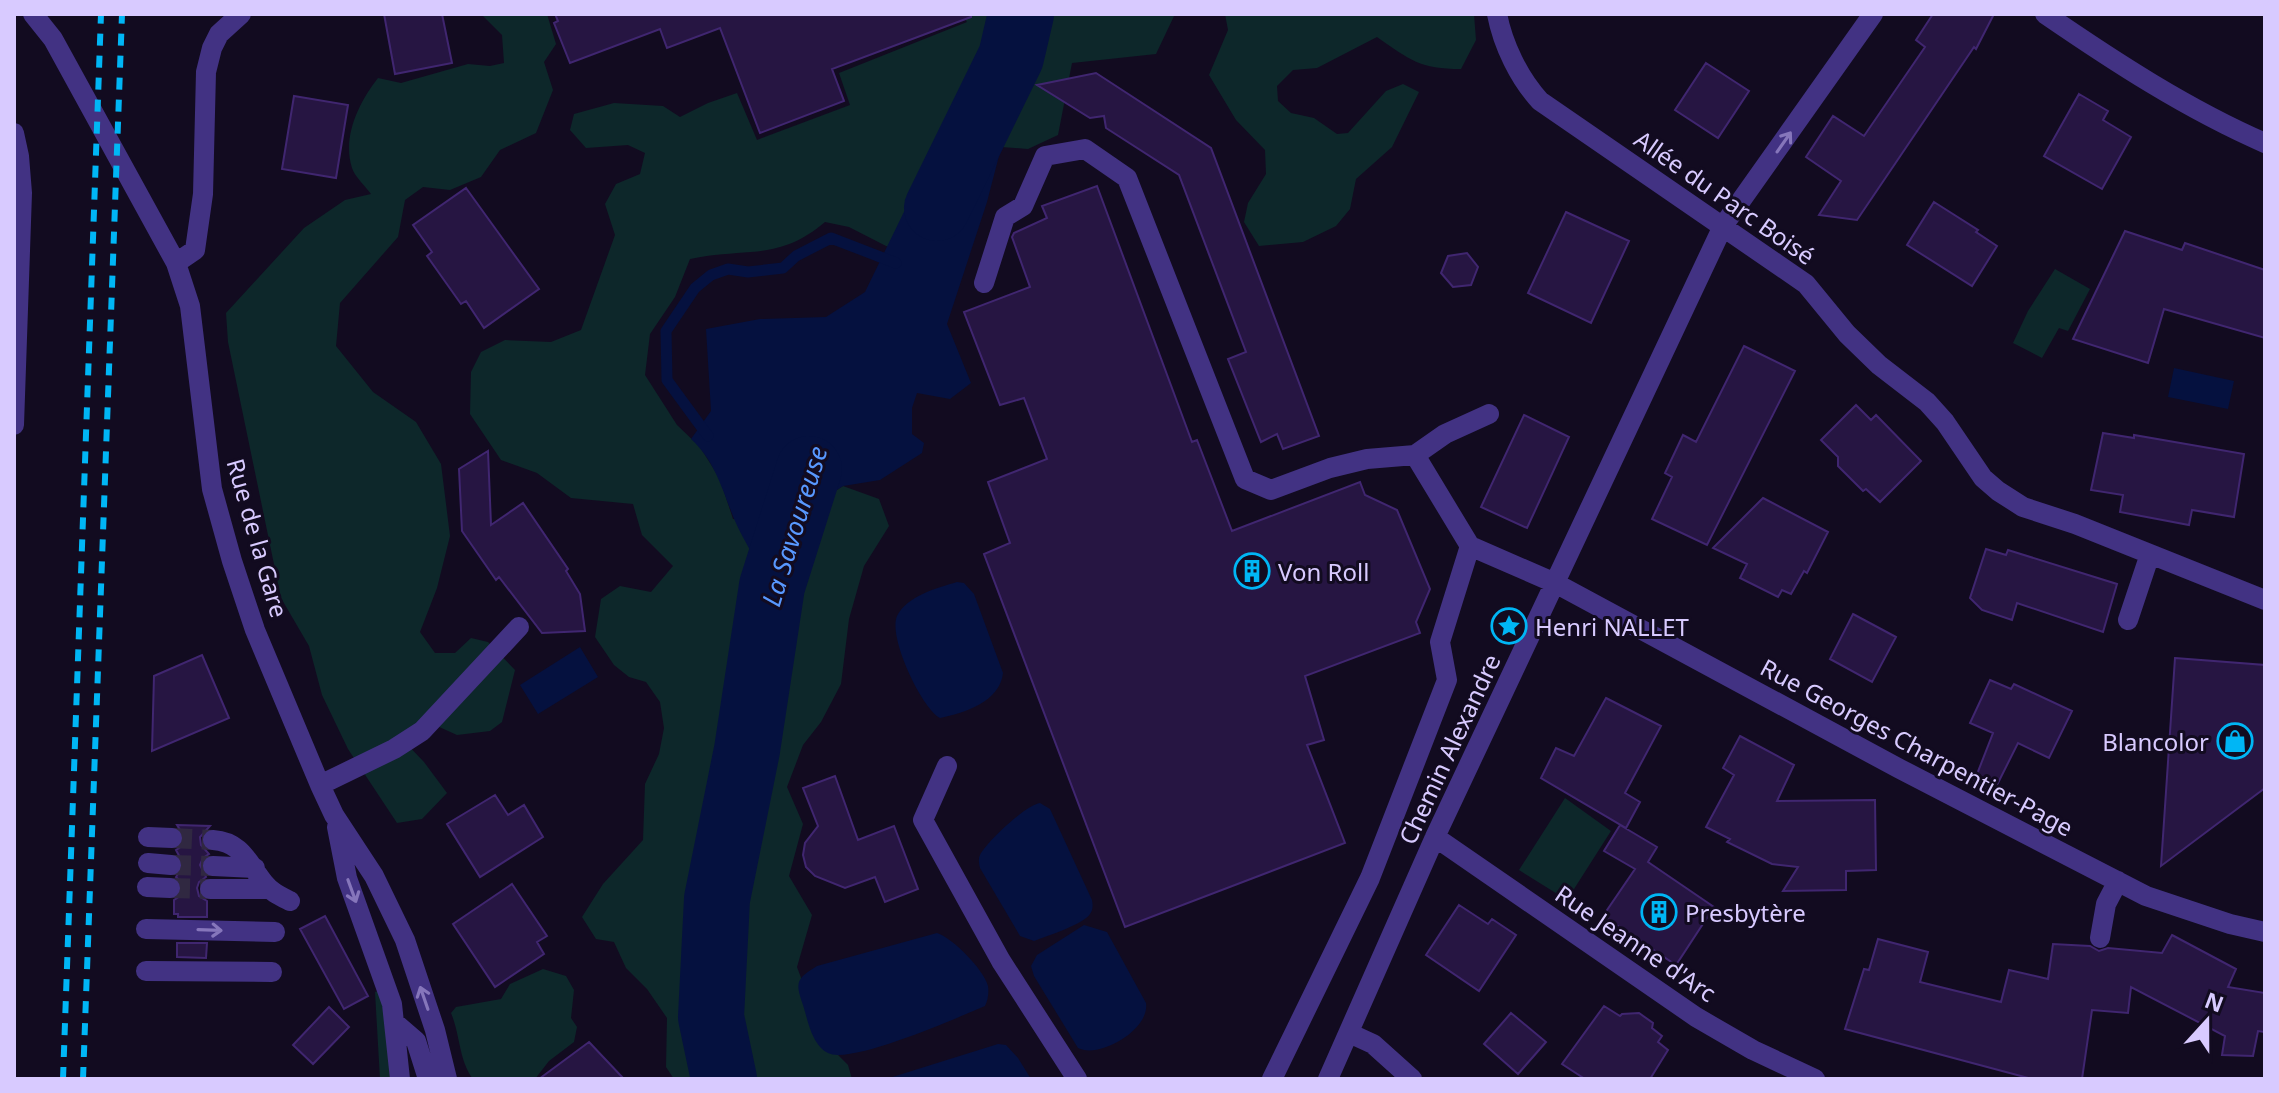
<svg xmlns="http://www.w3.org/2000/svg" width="2279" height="1093" font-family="'Noto Sans',sans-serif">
<rect width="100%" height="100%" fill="#120b20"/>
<path fill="#0d272a" d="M481,14H547L556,44L544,62L553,90L536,133L500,150L481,177L450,190L423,187L405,200L398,237L340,303L336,346L373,392L416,422L441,464L450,536L437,588L420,632L435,653H455L471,638L488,642L515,670L502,722L490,731L457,735L426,721L402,739L424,762L447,793L422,819L397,823L348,749L322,695L309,646L281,598L228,342L226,313L304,228L345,200L371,194C366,187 355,177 352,168C342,137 359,102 378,78L401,83L468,64L490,66L504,63L502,35Z
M962,14H1004L1003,39L981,73L982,92L1023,55L1035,14H1175L1156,54L1072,63L1058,135L1028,149L988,146L969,114L935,148L888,247L849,227L825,222C778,262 745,247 690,259L675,297L650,334L645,375L677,425L700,447L720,479L733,519L808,526L820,501L843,486L879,499L889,526L864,566L849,619L841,684L821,722L803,745L787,787L803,824L789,876L812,915L797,967L825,1042L848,1065L852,1079H674L666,1067L667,1018L647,989L626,968L614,942L596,939L582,917L603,884L643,840L645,784L659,754L664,728L660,702L646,682L629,677L614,665L595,637L601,599L620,586L651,592L673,566L642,535L633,504L571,498L537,473L501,460L470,414L471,372L481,352L505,340L551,342L581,330L615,235L605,204L616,184L640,174L645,153L628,145L586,148L570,130L574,114L614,103L663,106L680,117L708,103L737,93L757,140L850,105L839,73L967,22Z
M1225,14H1474L1476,40L1461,69C1420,69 1410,60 1377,37L1317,68L1293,70L1277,86L1278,101L1291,113L1314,118L1337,134L1348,133L1386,91L1403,84L1419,92L1392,147L1356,179L1350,209L1336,226L1303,242L1259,246L1244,222L1248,203L1266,174L1265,150L1236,120L1209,75L1228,30Z
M2055,269L2090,289L2068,331L2059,328L2042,358L2013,343L2028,311Z
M1565,798L1611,831L1567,900L1519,870Z
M543,969L566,976L574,990L571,1018L577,1027L574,1042L549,1061L535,1079H473C459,1061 460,1034 451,1013L456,1007L501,999L510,984Z
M378,991L387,1012L393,1079H380L375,992Z"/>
<path fill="#05113f" d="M961,108L969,114L988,146L1001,148L987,202L947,324L971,383L950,399L917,393L912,408V434L924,443L922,453L880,480L843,486L820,501L793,559L751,552C744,539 736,525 731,511C721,485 713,459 691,439L711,411L706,329L760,319L826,317L865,292L935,148Z
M2174,368L2234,381L2228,409L2168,397Z
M957,582L964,583L974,594L1003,673C1000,702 964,713 940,718C921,707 888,637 897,616C907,596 937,588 957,582Z
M580,647L598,677L538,714L520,685Z
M1040,803L1050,809L1092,900C1093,905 1093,910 1090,914C1084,924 1047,936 1034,941L1020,936L980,868C979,863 978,859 980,855C987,841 1026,805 1040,803Z
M1084,925L1107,932L1146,1003C1150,1030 1099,1059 1078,1048L1034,976L1031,966L1037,955Z
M937,933C953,938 984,970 988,986C989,993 988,1000 985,1006C959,1017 851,1065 828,1053C812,1045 808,1021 803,1005C795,982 796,979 817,966Z
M998,1044L1006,1045L1018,1058L1031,1079H886Z"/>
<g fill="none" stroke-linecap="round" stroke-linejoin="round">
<path stroke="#05113f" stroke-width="11" d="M708,436L667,380L666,331L695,288L711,275L728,269L748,272L783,268L796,256L831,238L896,263"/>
<path stroke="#05113f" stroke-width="66" d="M937,208L1011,57L1021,14
M724,1079L711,1017L717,899L747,750L772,586L809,469"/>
</g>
<path fill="#261542" stroke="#402670" stroke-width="2" d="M384,14H442L452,63L395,74Z
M555,14H971V17L832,69L844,101L760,133L720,28L667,48L660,29L570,63L554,23L558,21Z
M1933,14H1994L1976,49L1974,47L1857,220L1819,215L1841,181L1806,157L1833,116L1864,136L1925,47L1916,40Z
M1706,63L1749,91L1718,138L1675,110Z
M1096,73L1211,148L1319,436L1283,449L1277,434L1261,442L1228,359L1246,352L1179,175L1106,128L1104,116L1090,118L1037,85Z
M2079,94L2108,111L2103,120L2131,137L2102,189L2044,156Z
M294,96L348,105L336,178L282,169Z
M1097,186L1192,442L1197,440L1232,531L1360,482L1365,495L1397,510L1430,589L1416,622L1420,633L1305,676L1324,740L1307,745L1345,843L1125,927L984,554L1010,543L988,482L1047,459L1024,398L1000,405L964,312L1030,287L1012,237L1014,233L1047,218L1042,206Z
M466,188L539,289L484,328L466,301L461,304L427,256L432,252L413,225Z
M1934,202L1978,230L1976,232L1997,246L1972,286L1907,245Z
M1566,212L1629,241L1591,323L1528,293Z
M2125,231L2182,250L2185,243L2265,270V338L2164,309L2148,363L2073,339Z
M1467,253L1478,267L1471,285L1453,287L1441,273L1448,256Z
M1744,346L1795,371L1707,545L1652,519L1672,477L1665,473L1683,435L1696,442Z
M1856,405L1871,420L1876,415L1921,461L1880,502L1866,489L1863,491L1838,466V457L1821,440Z
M1524,415L1569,437L1527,528L1481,507Z
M2103,433L2134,438V435L2244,454L2234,517L2192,510L2189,525L2120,512L2123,495L2091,490Z
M488,451L491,525L523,503L568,569L566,571L580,594L585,631L542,633L499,577L496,580L462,531L459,469Z
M1763,498L1828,532L1807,573L1804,571L1791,594L1782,590L1778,597L1740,578L1747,564L1713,548Z
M1986,549L2006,555L2008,550L2117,584L2103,632L2017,603L2012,620L1982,610L1970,598Z
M1853,614L1896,637L1872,682L1830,659Z
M202,655L229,718L152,751L154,676Z
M2175,658L2265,665V788L2161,866Z
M1990,680L2011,689L2014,684L2072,711L2049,758L2018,743L1992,795L1972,787L1993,733L1970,723Z
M1606,698L1661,726L1625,793L1640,802L1626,828L1541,778L1556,748L1574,756Z
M1740,736L1794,765L1777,801L1875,800L1876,870L1846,871V890L1783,891L1798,867L1772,864L1727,842L1730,839L1706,827L1734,775L1723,768Z
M835,776L858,840L894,826L918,889L885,902L875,877L845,888L815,876L806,867L803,855L805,843L818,826L803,788Z
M495,795L508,815L524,805L543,837L480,877L447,824Z
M177,825L210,826L200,837L201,845L209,854L203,858L200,865L206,877L199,882L197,888L199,896L207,901V917H178V914H174V900L180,896L183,889L182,883L176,877L184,865L176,850L182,846L185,838Z
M1620,825L1657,847L1648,862L1714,907L1676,965L1603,916L1635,869L1604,851Z
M512,884L547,936L537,942L544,954L495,987L453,924Z
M1459,905L1488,924L1492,919L1516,935L1479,991L1426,955Z
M325,916L368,996L344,1009L300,929Z
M2172,935L2236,969L2228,987L2265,993V1032L2258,1031L2253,1056L2222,1055L2225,1036L2131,987L2128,1013L2092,1010L2082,1079H2032L1845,1029L1864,969L1869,970L1878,939L1928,952L1920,982L2001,1002L2009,970L2048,979L2053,944L2090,946L2099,951L2108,948L2162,953Z
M177,943H207L206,958L177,957Z
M1604,1006L1620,1016L1622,1014L1639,1013L1653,1023L1652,1028L1662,1036L1658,1042L1668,1050L1650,1079H1585L1562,1064Z
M329,1007L349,1027L313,1064L293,1045Z
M1511,1013L1546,1042L1518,1074L1484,1044Z
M589,1042L624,1079H539Z"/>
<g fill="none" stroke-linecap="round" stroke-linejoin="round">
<path stroke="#302841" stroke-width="20" stroke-dasharray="20 10" stroke-linecap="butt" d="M172,838L213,840
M171,865L213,866
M170,888L210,889"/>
<path stroke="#423283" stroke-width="20" d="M33,14L53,39L176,263L190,306L212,489L232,561L255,630L320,785L334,815L374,876L405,940L435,1030L447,1079
M1497,14C1503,45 1519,78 1540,101L1806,284L1847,334L1879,365L1927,402L1945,422L1983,478L1998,491L2023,507L2075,524L2265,600
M2045,14C2115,62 2187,109 2265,143
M14,133L19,156L22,193L14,425
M176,263L195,250L203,194L206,72L212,48L219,34L241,14
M984,283L1005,217L1023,206L1045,156L1085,149L1127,178L1245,479L1271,490L1330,468L1367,459L1415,455L1445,434L1489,414
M1415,455L1470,546L1555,583L1900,769L2146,896L2230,924L2265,932
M2128,620L2150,554
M947,766L923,820L1001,961L1077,1079
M320,785L394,749L422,731L519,627
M337,827L347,878L392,1004L400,1079
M148,837L172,838
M1435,837L1696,1017L1753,1050L1815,1079
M213,840C242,842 248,863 264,883C271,892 280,896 290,901
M148,863L171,865
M213,866L255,868
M147,887L170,888
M210,889H270
M146,929L275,932
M2100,938L2106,904L2118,881
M146,971L272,972
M395,1023L416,1041L428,1079
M1349,1033L1373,1044L1412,1079
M1272,1079L1370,878L1447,680L1440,642L1470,546
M1328,1079L1435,837L1723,226L1873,14"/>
<path stroke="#00b6f5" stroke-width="6" stroke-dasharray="12 10" stroke-linecap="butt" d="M63,1079L101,14
M83,1079L122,14"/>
</g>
<defs><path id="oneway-shaft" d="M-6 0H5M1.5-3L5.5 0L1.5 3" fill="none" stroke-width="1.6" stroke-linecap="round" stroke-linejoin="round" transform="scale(2)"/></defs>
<g stroke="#8676bb">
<use href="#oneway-shaft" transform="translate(1784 142) rotate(-55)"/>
<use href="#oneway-shaft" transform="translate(352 891) rotate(70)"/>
<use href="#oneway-shaft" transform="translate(210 930) rotate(2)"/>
<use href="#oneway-shaft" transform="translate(424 998) rotate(-109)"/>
</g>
<defs>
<symbol id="building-ring" viewBox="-11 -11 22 22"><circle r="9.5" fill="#120b20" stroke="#00b6f5" stroke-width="1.5"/><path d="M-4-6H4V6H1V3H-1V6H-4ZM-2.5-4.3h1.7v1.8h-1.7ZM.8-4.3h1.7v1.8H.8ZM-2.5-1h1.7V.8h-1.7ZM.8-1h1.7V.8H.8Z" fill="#00b6f5"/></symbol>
<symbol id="sight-ring" viewBox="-11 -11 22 22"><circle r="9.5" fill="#120b20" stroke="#00b6f5" stroke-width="1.5"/><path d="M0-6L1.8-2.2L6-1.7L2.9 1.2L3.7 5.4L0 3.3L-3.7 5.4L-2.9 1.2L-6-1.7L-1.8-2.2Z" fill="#00b6f5"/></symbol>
<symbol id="shop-ring" viewBox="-11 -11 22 22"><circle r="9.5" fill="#120b20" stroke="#00b6f5" stroke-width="1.5"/><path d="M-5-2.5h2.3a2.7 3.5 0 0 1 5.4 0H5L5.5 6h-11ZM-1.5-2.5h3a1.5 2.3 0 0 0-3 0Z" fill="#00b6f5"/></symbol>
</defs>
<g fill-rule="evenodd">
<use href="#building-ring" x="1232" y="551" width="40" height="40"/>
<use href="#sight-ring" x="1489" y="606" width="40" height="40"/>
<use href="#shop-ring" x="2215" y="721" width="40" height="40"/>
<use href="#building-ring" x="1639" y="892" width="40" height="40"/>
</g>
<g text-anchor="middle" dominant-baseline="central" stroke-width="6" stroke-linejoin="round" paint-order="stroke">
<g font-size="24" fill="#d8caff" stroke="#120b20">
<text transform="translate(1725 197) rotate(35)">Allée du Parc Boisé</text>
<text transform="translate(258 538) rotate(74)">Rue de la Gare</text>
<text transform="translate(1917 747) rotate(28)">Rue Georges Charpentier-Page</text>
<text transform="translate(1449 749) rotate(-65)">Chemin Alexandre</text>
<text transform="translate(1636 943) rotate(34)">Rue Jeanne d'Arc</text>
</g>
<g font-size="24" fill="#d8caff" stroke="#120b20" text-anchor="start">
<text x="1278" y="571">Von Roll</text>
<text x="1535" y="626">Henri NALLET</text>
<text x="2209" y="741" text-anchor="end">Blancolor</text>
<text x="1685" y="912">Presbytère</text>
</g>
<g font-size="26" font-style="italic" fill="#5898ff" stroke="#120b20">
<text transform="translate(794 526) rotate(-73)">La Savoureuse</text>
</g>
</g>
<rect width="2279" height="1093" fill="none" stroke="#d8caff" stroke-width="32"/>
<g transform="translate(2207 1021) rotate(21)" stroke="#120b20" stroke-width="6" paint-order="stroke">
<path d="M0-6L14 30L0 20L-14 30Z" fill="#d8caff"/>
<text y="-12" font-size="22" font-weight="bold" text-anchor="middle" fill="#d8caff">N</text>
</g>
</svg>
